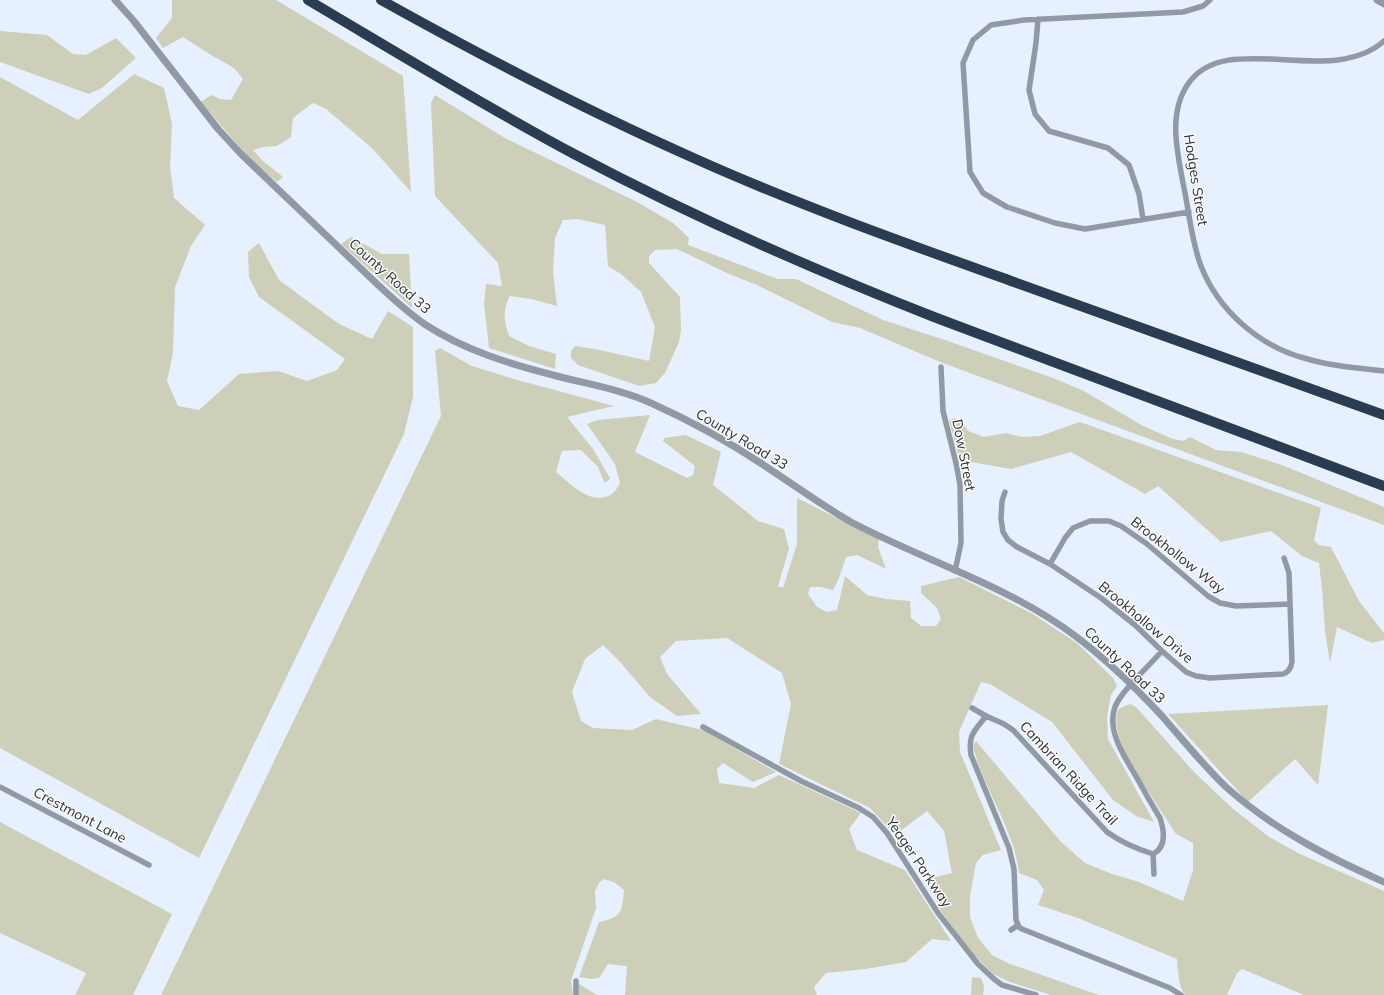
<svg xmlns="http://www.w3.org/2000/svg" width="1384" height="995" font-family="Mulish,sans-serif">
<rect width="100%" height="100%" fill="#e6f0fe"/>
<path fill="#cecfb8" d="M172,0H276L403,76L411,192L372,148L326,109L313,103L293,118L291,137L277,146L264,147L253,150L263,161L283,177L277,182L252,162L201,102L211,95L220,99L231,100L243,79L234,68L211,55L183,37L163,48L156,38L172,18Z
M0,31L47,35L73,54L86,55L116,38L136,58L102,88L89,94L0,62Z
M134,74L164,88L172,124L170,166L174,198L205,225L191,246L175,287L173,353L167,381L178,406L199,410L239,374L278,371L307,381L337,370L345,359L259,297L249,277L248,252L259,243L279,280L339,324L372,339L388,311L413,327V397L404,434L199,858L0,748V77L78,120Z
M435,95L505,138L637,202L673,223L689,238L688,245L778,279H796L883,320L945,340L1053,378L1084,391L1143,426L1173,439L1184,441L1190,437L1216,450L1241,452L1282,465L1384,507V525L940,362L860,328L832,322L757,285L729,274L677,249L655,250L649,256V263L680,297L681,330L679,342L665,373L656,383L639,386L578,365L571,358V351L575,346L595,349L649,361L655,327L641,292L621,274L608,266L605,225L577,219L563,220L555,238L553,272L557,306L531,299L510,296C502,311 504,321 509,336L529,346L556,354L555,369L489,348L484,303L486,284L502,286L498,263L435,196L431,103Z
M351,237L382,254H409L412,308L341,244Z
M440,348L472,366L514,379L614,406L567,417L593,449L610,478L608,481L604,482L598,467L581,450L562,451L556,472C571,484 592,508 613,493C616,491 618,486 620,483L615,464L587,424L598,420L650,415L635,452L687,478L693,475L695,466L663,441L664,438L686,435L721,452L713,485L758,521L784,529L789,549L778,586L783,588L797,544V498L879,539L878,547L886,569L857,555L846,557L839,578L833,590L821,587H810L808,594L817,607L827,612L837,610L845,576L867,595L886,599L910,601L911,618L921,626H936L941,619L937,608L921,593V586L959,577L1031,613L1077,643L1113,678L1117,686L1111,695L1107,717L1108,739L1154,822L1136,816L1113,800L1052,722L990,684L981,682L959,732L960,752L1001,850L983,855L976,863L970,896V917L978,938L992,955L1010,964L1099,995H1051L1010,982L993,974L970,951L941,911L931,885L936,877L952,873L944,831L927,811L895,835L870,808L779,764L791,704L782,673L727,638L676,641L660,657L667,674L701,714L677,716L650,697L621,663L603,645L585,659L572,692L581,721L593,728L632,730L656,719L703,730L776,772L753,782L723,763L717,769L719,783L754,788L779,775L861,813L849,829L857,850L905,870L951,941L932,939L906,962L865,969L826,973L814,987L817,995H625L627,966L608,964L599,978L591,979L579,977L599,922C622,918 622,911 624,890L614,882L604,879L599,883L595,891L596,908L571,981L573,995H161L441,416L435,351Z
M954,418L962,421L968,431L984,437L1006,433L1022,437L1040,436L1080,422L1321,508L1314,540L1319,545L1331,547L1359,601L1384,633V640L1372,643L1337,627L1330,663L1325,631L1322,589L1319,563L1302,556L1271,531L1221,542L1158,486L1145,494L1071,452L1011,469L960,460L949,421Z
M1130,704L1136,707L1194,772L1232,808L1269,837L1300,854L1384,891V995H1304L1242,969L1237,973L1227,995H1185C1178,986 1178,970 1177,959L1078,918L1038,905L1044,890L1037,880L1019,873C1017,863 1016,852 1012,843C1001,810 981,780 973,746L976,741L1061,842L1085,863L1112,874L1139,882L1183,901L1193,870V843L1176,834L1126,758L1118,734L1116,721L1117,712L1120,708Z
M1328,705L1318,785L1295,759L1248,802L1168,714Z
M0,822L172,914L133,995H75L86,973L0,933Z
M972,977L981,978L984,986L983,995H971Z
M579,984L597,995H578L577,990Z"/>
<g fill="none" stroke-linecap="round" stroke-linejoin="round">
<path stroke="#9199a5" stroke-width="5.5" d="M1038,19L1036,43L1029,90L1035,114L1049,131L1108,148L1129,165L1139,194L1143,219
M1384,41C1330,89 1226,28 1188,84C1168,113 1177,151 1183,183C1189,210 1191,240 1201,266C1218,310 1259,346 1304,358C1330,366 1357,368 1384,371
M1189,212L1085,229L1055,223L1007,207L983,193L970,172L963,63L973,40L991,25L1024,20L1183,12L1203,6L1210,0
M941,367L943,411L956,463L960,485L961,543L955,571
M1005,492L1002,501L1001,519L1003,532L1008,540L1017,547L1050,564L1101,598L1135,625L1162,651L1186,672L1196,676L1210,678L1283,674C1289,672 1291,668 1292,662L1289,573L1284,558
M1050,564L1065,538L1073,528L1090,521H1109L1121,526L1147,544L1208,596L1220,603L1236,606L1290,604
M972,708L986,716
M703,727L801,781L859,808L873,817L887,833L938,913L978,964L994,979L1002,985L1036,995
M0,787L149,865
M1153,854C1167,847 1164,830 1160,818C1152,805 1144,791 1137,778C1126,759 1106,731 1115,707C1121,691 1150,665 1162,651
M1154,874L1153,854C1137,849 1121,842 1107,832L1013,730L1004,724L986,716C974,732 968,734 971,755L1009,848L1014,869L1016,920L1019,927L1022,929L1170,988L1181,995
M1011,930L1018,925
M576,995V981"/>
<path stroke="#9199a5" stroke-width="7" d="M115,0L133,20L218,129L240,153L376,283C392,298 408,313 426,325C464,350 510,364 553,375C586,384 620,389 651,403C693,422 733,444 771,470C797,487 823,506 851,522C925,561 1007,585 1074,635C1106,659 1135,687 1162,716C1183,740 1203,765 1226,787C1273,829 1328,857 1384,882
M1377,0L1384,4"/>
<path stroke="#2b3b51" stroke-width="10" d="M308,0C396,52 484,106 574,154C691,216 812,269 934,317L1384,486
M381,0C485,58 589,112 698,160C801,206 908,244 1014,282C1137,326 1261,371 1384,415"/>
</g>
<g text-anchor="middle" dominant-baseline="central" stroke-width="3" stroke-linejoin="round" paint-order="stroke">
<g font-size="14" fill="#2d3136" stroke="#fcfcfc">
<text transform="translate(1196 180) rotate(81)">Hodges Street</text>
<text transform="translate(390 276) rotate(42)">County Road 33</text>
<text transform="translate(742 439) rotate(31)">County Road 33</text>
<text transform="translate(964 455) rotate(79)">Dow Street</text>
<text transform="translate(1178 555) rotate(38)">Brookhollow Way</text>
<text transform="translate(1146 622) rotate(40)">Brookhollow Drive</text>
<text transform="translate(1125 665) rotate(43)">County Road 33</text>
<text transform="translate(1069 773) rotate(47)">Cambrian Ridge Trail</text>
<text transform="translate(80 815) rotate(28)">Crestmont Lane</text>
<text transform="translate(919 862) rotate(56)">Yeager Parkway</text>
</g>
</g>
</svg>
